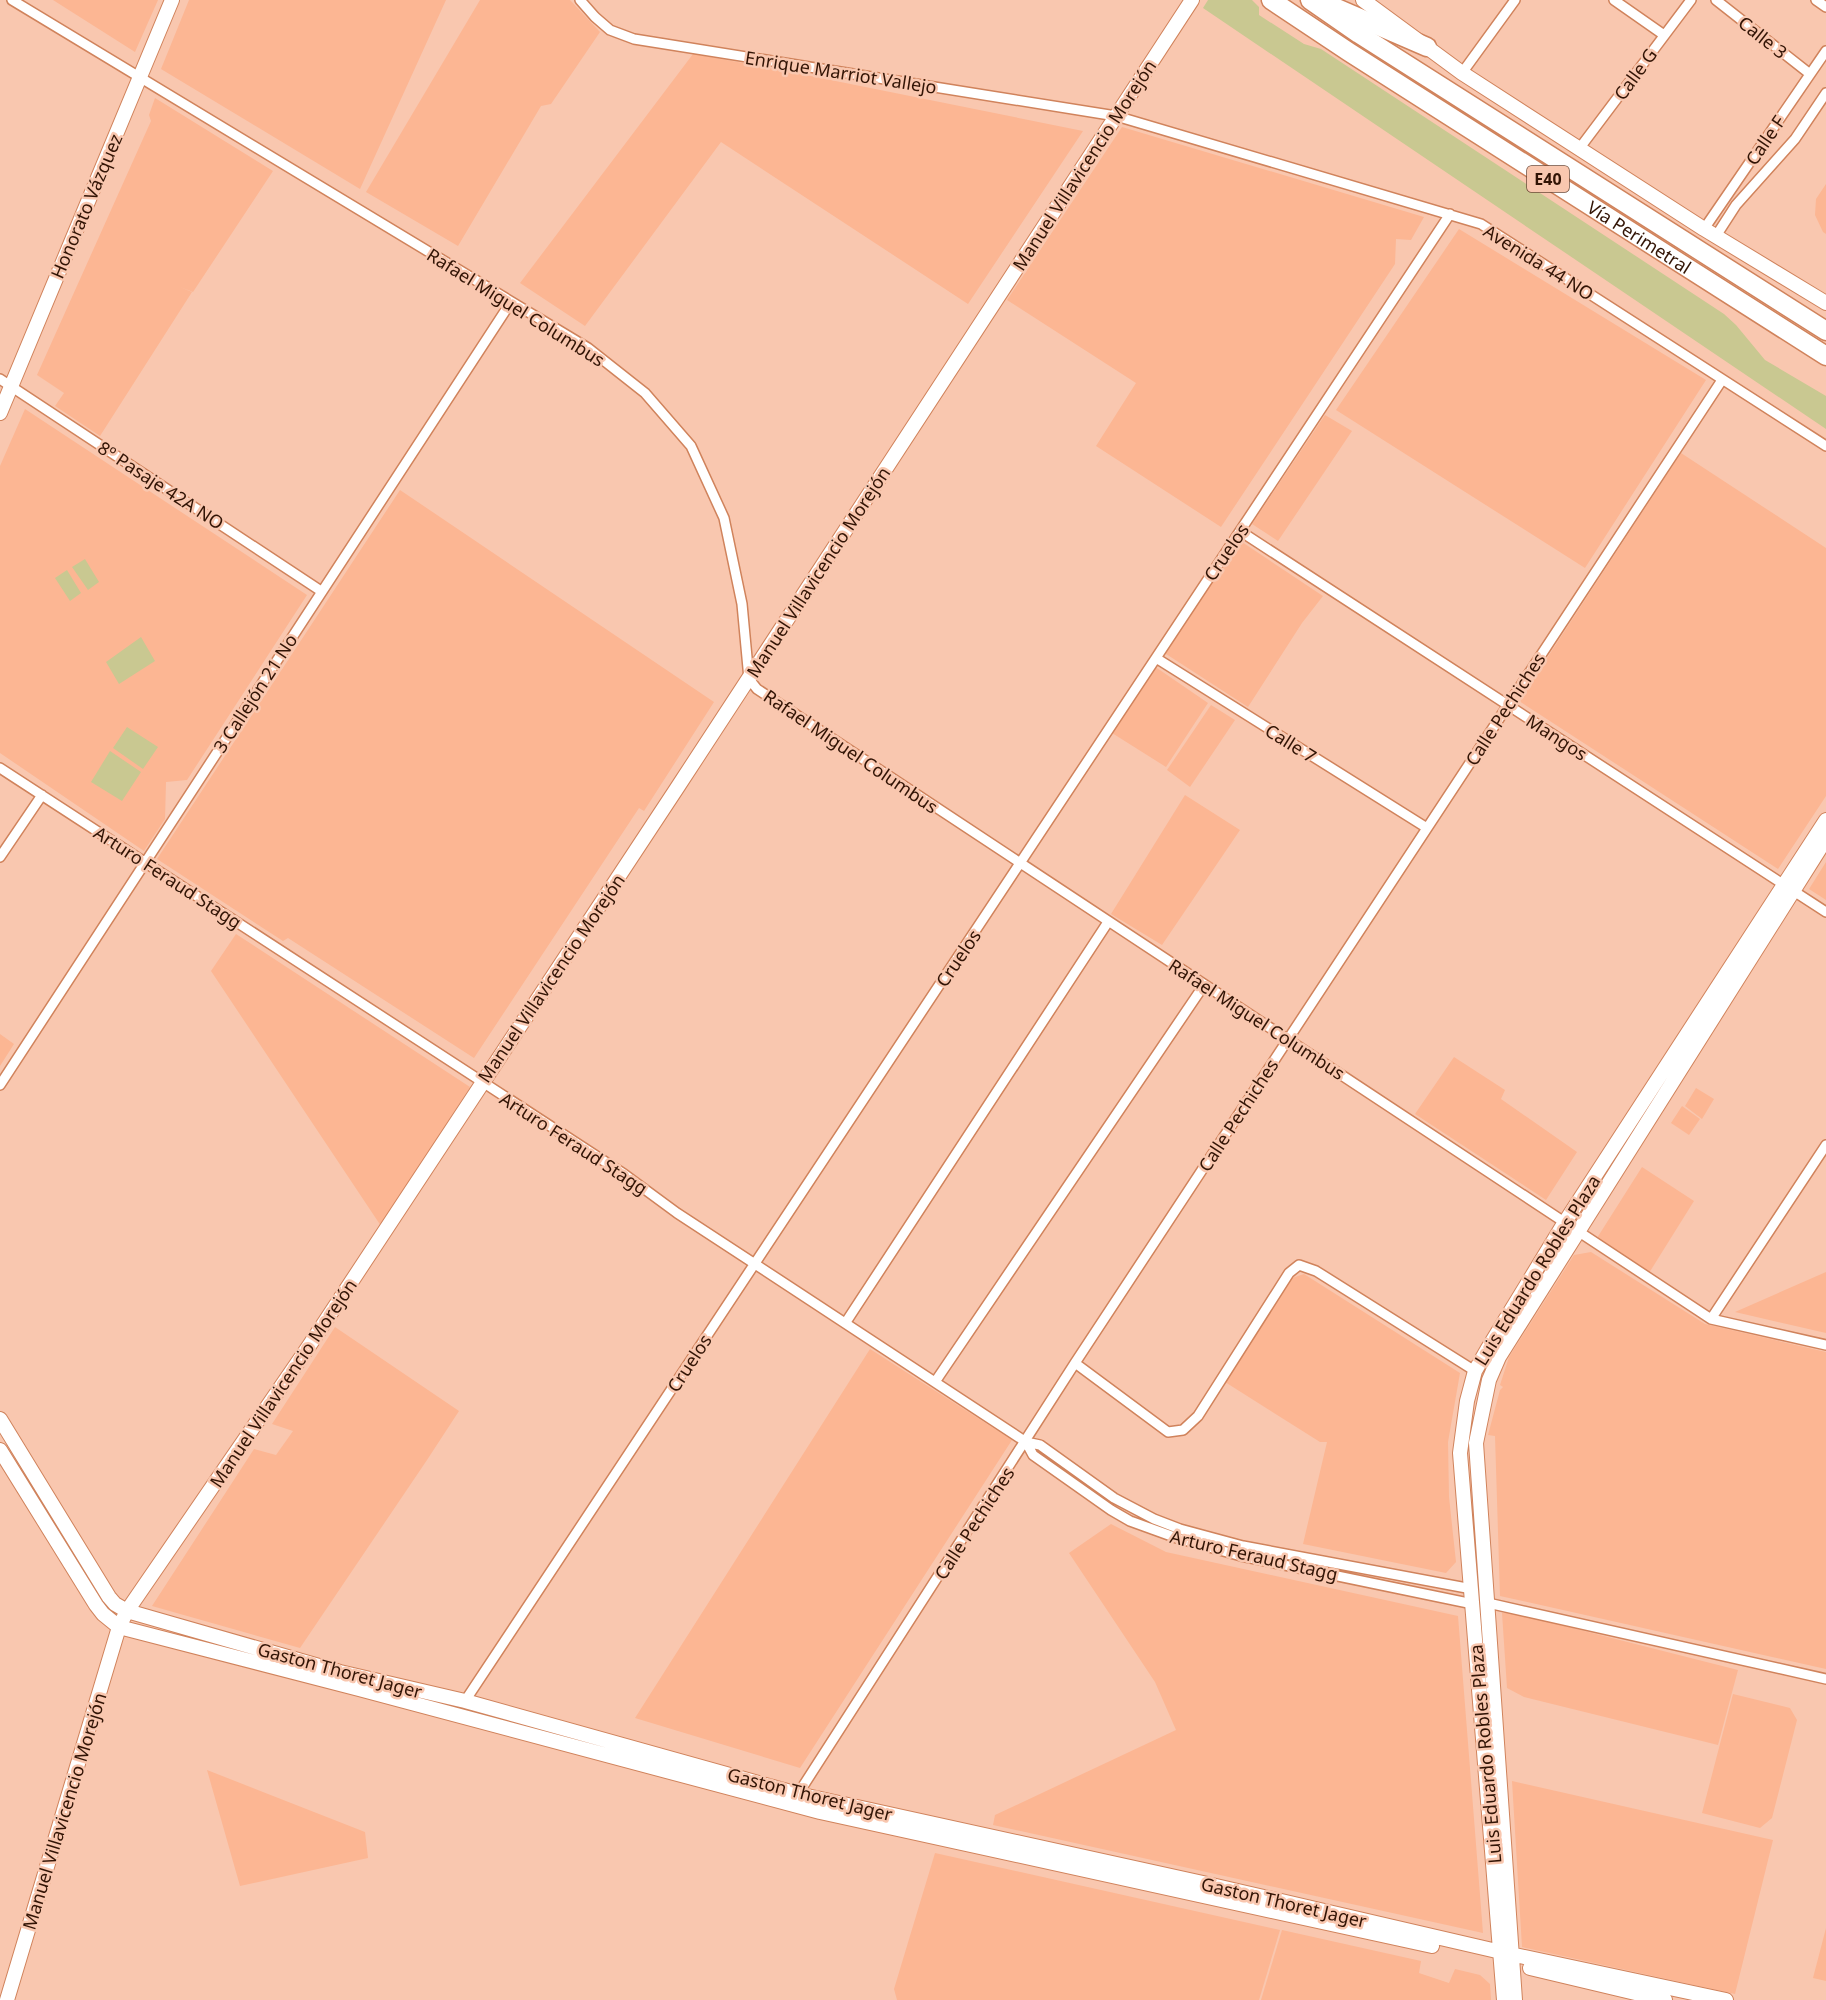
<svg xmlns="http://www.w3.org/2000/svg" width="1826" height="2000" font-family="'Noto Sans',sans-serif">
<rect width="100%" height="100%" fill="#f9c7af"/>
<path fill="#fcb693" d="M53,0H158L135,52Z
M189,0H446L360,189L161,69Z
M480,0H570L600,32L551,104L541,106L458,246L366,192Z
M693,54L776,69L1083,131L968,304L721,142L585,326L520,283Z
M155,98L273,171L193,292L180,287L192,292L100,436L55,406L64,393L37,375L151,121L149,115Z
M1122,127L1424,217L1411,240L1396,239L1395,264L1221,527L1096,446L1136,383L1007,300Z
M1826,184V234L1823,232L1815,215L1816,199Z
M1459,229L1706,380L1585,568L1336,410Z
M25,409L307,595L187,780L166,782L165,819L144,851L0,753V466Z
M1325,415L1352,431L1278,541L1252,524Z
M1681,453L1826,548V796L1778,869L1519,701Z
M400,490L714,702L644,811L639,808L474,1058L288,938L283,941L157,859Z
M1239,540L1323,596L1302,623L1248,707L1163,652Z
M1154,666L1208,703L1166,767L1112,733Z
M1211,705L1235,720L1190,787L1167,770Z
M1185,795L1240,830L1162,945L1111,914Z
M1826,862V900L1809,889Z
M236,934L470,1087L381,1226L211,971Z
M0,1034L14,1044L0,1066Z
M1454,1057L1505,1090L1501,1099L1577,1152L1546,1200L1415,1114Z
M1696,1088L1714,1099L1702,1119L1685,1106Z
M1682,1106L1700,1119L1689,1135L1671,1123Z
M1642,1167L1694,1201L1649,1273L1597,1238Z
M1591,1252L1705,1324L1826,1352V1669L1500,1596L1495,1436L1488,1435L1500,1390L1503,1387L1500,1385L1509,1357L1574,1255Z
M1826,1272V1333L1735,1312Z
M1304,1274L1460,1373L1448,1442L1449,1497L1456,1562L1446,1573L1303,1544L1327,1442H1320L1225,1382L1292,1278Z
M335,1327L459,1411L427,1460L300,1648L152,1606L254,1449L276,1455L293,1431L272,1424Z
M870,1349L1012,1440L800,1768L635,1718Z
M1111,1524L1166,1552L1458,1616L1483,1933L993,1825L995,1815L1176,1730L1155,1682L1069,1553Z
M1502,1613H1513L1738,1670L1718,1745L1524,1697L1507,1688Z
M1733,1694L1790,1708L1797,1720L1772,1818L1760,1828L1702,1813Z
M207,1770L365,1832L368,1858L240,1886Z
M1512,1781L1773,1840L1735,1994L1522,1947Z
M935,1853L1280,1930L1259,2000H897L894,1989Z
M1826,1928V1981L1813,1978Z
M1282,1930L1421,1961L1419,1973L1449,1983L1455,1969L1480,1975L1490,1984L1491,2000H1261Z"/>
<path fill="#c9c891" d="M1208,0H1252L1259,7V15L1304,44L1321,49L1724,314L1736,325L1765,360L1826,396V429L1203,8Z
M85,559L99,582L88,590L72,567Z
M67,570L81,593L70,601L55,578Z
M141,637L155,661L119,684L106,662Z
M127,727L158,747L143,769L113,748Z
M110,751L141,772L122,801L91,782Z"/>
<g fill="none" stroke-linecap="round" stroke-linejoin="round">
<defs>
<path id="street" d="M12,0L588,348L645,393L691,446L724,518L742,604L749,679L757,689L1711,1319L1826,1345
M580,0L595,17L610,30L634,39L1116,116L1481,224L1826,446
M1614,0L1664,35
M1716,0L1810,74
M1816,0L1826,7
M1462,73L1515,0
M1579,149L1691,0
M1704,229L1826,51
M1716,236L1736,205L1795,139L1826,93
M0,379L321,591
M1240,531L1826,912
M1156,658L1427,828
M0,768L624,1174L677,1213L755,1264L1026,1442L1040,1445L1114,1498L1154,1519L1180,1529L1243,1546L1472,1589
M0,857L42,795
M0,1085L511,302
M1711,1319L1826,1145
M846,1322L1108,922
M1075,1363L1168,1432L1183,1430L1198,1416L1289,1273L1299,1265L1316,1271L1475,1371
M935,1382L1204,985
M1026,1442L1033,1455L1111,1510L1130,1521L1177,1538L1241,1556L1473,1604
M1488,1603L1826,1679
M465,1701L1450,214
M798,1794L1075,1363L1722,380"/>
<path id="secondary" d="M1363,0L1462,73L1704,229L1826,303
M0,413L172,0
M0,1419L109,1597L115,1604L127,1611L340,1672L465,1701L798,1794L1203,1883L1501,1952L1726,2000
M0,1450L96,1605L103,1614L119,1627L359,1689L820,1812L1432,1946
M1530,1968L1665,2000
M7,2000L119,1627L127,1611L309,1346L679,785L1192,0
M1504,2000L1460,1453L1467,1401L1475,1371L1487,1350L1565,1222L1826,820
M1515,2000L1476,1443L1489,1380L1499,1357L1826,839"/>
<g id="highway">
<path id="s1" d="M1271,0L1349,52L1826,356"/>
<path d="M1310,0L1359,34L1826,331"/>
<path d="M1332,6L1427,47"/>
</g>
</defs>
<use href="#street" stroke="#d0835c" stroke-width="12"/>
<use href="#secondary" stroke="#d0835c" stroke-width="16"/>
<use href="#highway" stroke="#d0835c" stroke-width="21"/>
<use href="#street" stroke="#fff" stroke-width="9"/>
<use href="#secondary" stroke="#fff" stroke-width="14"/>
<use href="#highway" stroke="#fff" stroke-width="18"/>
</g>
<g text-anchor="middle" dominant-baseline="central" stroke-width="5" stroke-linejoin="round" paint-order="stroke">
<rect fill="#f9c7af" stroke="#6e4a38" stroke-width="1.5" x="1527" y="166" width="42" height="26" rx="4.5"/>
<g font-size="16" font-weight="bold" fill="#321405">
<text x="1548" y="179">E40</text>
</g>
<g font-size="18" fill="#321405" stroke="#f9c7af">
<text transform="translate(1763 37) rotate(38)">Calle 3</text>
<text transform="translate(841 72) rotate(9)">Enrique Marriot Vallejo</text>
<text transform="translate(1635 74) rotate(-54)">Calle G</text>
<text transform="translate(1765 140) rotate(-56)">Calle F</text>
<text transform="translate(1084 165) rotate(-57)">Manuel Villavicencio Morejón</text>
<text transform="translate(86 206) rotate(-67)">Honorato Vázquez</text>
<text stroke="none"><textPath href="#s1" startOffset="438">Vía Perimetral</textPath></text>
<text transform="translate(1539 262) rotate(32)">Avenida 44 NO</text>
<text transform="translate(516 307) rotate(32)">Rafael Miguel Columbus</text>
<text transform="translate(161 485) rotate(33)">8º Pasaje 42A NO</text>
<text transform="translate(1226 552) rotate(-56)">Cruelos</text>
<text transform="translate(818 572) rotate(-57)">Manuel Villavicencio Morejón</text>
<text transform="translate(255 693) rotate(-57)">3 Callejón 21 No</text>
<text transform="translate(1505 709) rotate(-57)">Calle Pechiches</text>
<text transform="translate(1557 737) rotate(33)">Mangos</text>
<text transform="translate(1291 743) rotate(32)">Calle 7</text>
<text transform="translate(851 751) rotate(34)">Rafael Miguel Columbus</text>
<text transform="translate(168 877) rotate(33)">Arturo Feraud Stagg</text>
<text transform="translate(958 958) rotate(-56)">Cruelos</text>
<text transform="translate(551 978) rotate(-56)">Manuel Villavicencio Morejón</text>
<text transform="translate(1257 1019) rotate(33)">Rafael Miguel Columbus</text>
<text transform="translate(1238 1115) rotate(-57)">Calle Pechiches</text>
<text transform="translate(574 1143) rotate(33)">Arturo Feraud Stagg</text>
<text transform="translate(1537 1270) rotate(-58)">Luis Eduardo Robles Plaza</text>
<text transform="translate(689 1363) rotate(-57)">Cruelos</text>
<text transform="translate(283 1383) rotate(-56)">Manuel Villavicencio Morejón</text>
<text transform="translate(974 1523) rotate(-57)">Calle Pechiches</text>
<text transform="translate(1254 1555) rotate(13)">Arturo Feraud Stagg</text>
<text transform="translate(340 1670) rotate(15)">Gaston Thoret Jager</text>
<text transform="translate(1485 1754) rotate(-95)">Luis Eduardo Robles Plaza</text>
<text transform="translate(810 1794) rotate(14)">Gaston Thoret Jager</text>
<text transform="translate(64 1811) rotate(-73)">Manuel Villavicencio Morejón</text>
<text transform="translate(1284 1902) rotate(13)">Gaston Thoret Jager</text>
</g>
</g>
</svg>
